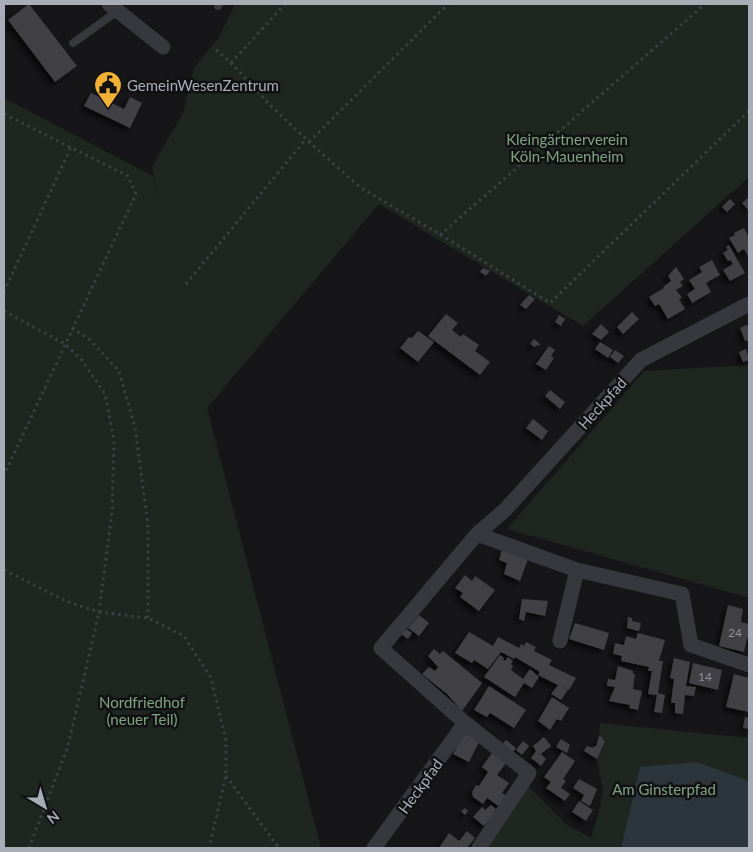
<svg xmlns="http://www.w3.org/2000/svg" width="753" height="852" font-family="Lato,sans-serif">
<defs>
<filter id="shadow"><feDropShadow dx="-4" dy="4" stdDeviation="2.5" flood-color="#0009"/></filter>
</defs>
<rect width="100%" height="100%" fill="#161618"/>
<path fill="#1e261f" d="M235,4H749V177L583,326L379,204L207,408L321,848H4V98L153,176L159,199L152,167L183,113L194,68L219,37Z
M749,365V598L507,529L644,371Z
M600,723L749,738V848H479L527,785L566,824L591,838L599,812L603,790L597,759L605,741L599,736Z"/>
<path fill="#2c353c" d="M697,762L749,781V848H621L640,767Z"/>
<path fill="#404145" filter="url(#shadow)" d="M29,4L77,66L55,82L8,20Z
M91,93L124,109L130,97L142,103L130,128L84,106Z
M749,197V211L742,203Z
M730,199L735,204L727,212L722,207Z
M744,228L749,238V258L744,249L738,253L729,238L735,235L734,233Z
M729,245L745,273L730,281L723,270L733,264L730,260L728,261L723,253L728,250L726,247Z
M712,260L720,275L706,283L711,292L692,303L687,294L695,289L689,280L702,272L699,267Z
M676,267L684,279L680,282L683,286L676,290L682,298L679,299L685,309L668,319L659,304L655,306L649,297L664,288L663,287L671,281L668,276Z
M483,268L490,271L486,276L480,272Z
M529,295L535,299L526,309L520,305Z
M632,312L639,319L623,334L617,327Z
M446,314L458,323L452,330L461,337L463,334L479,345L475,351L490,362L480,375L428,336Z
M559,315L565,319L561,326L555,322Z
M601,324L609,332L601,340L592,334Z
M746,325L749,326V345L747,340L745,341L740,328Z
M418,331L434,342L418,362L400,348L409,337L412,338Z
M534,339L540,344L539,346L537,345L535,347L530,344Z
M600,342L613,350L608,358L595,349Z
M549,346L555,350L551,356L554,358L546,370L536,364Z
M746,349L749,360L743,362L739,352Z
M615,350L624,356L618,363L610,357Z
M550,390L565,402L560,409L545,396Z
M533,419L548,431L542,440L526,428Z
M502,550L528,559L520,581L504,574L507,563L499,560Z
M465,575L472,581L475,576L495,590L479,611L460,597L463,593L455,588Z
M522,599L548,601L545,616L526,612L524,621L519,619Z
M728,605L743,609L741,622L749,624V638H747L744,652L719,646Z
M419,615L429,623L419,636L408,628Z
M628,617L632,618V621L641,623L639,631L627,628Z
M575,623L609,633L604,650L569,639Z
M405,628L412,633L408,639L401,634Z
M469,632L493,646L498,637L519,648L521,644L524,646L526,642L536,647L534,651L552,660L549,665L576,678L569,690L562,686L568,690L561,700L551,694L558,685L538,675L540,672L515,657L514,659L501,652L488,669L474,660L472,663L455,653Z
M638,633L665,640L659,661H663L658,693L665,695L662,713L654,712L657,695L648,694L652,671H648L649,667L621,661L622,656L613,654L615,643L624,645L626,636L636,639Z
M434,649L440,654L443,651L482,683L462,711L447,694L422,674L429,667L435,671L438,667L428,656Z
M500,655L504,658L503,659L505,661L508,657L513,661L511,664L513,666L511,670L523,679L530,669L539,677L532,688L524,683L515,697L484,677Z
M674,658L690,662L686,686L696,687L694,696L685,695L683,714L675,713V703H671L674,679L670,678Z
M693,663L722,670L718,690L689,683Z
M618,666L633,671V674H635L633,689L642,691L638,710L629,708L630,705L609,701L615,687L607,686L608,679L615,680Z
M734,674L749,678V712L726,707Z
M489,686L526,710L514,728L490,713L487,717L474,710Z
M552,697L569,708L561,721L557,719L550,730L538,721Z
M745,717L749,718V729L743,728Z
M465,733L479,742L469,762L453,754Z
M599,736L602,737V739L605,741L597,759L584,751L587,746L593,748L594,746L596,747Z
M544,737L551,746L541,754L546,759L541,766L531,758L536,751L533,746Z
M561,739L570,745L567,753L556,747Z
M506,740L516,748L512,753L502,745Z
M523,741L529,746L522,755L516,750Z
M562,752L575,761L563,779L566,781L561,788L570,794L565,801L546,788L551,782L544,777Z
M492,753L506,763L497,775L509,783L502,793L507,796L500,807L487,798L483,804L473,797L472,792L476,785L479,786L488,772L482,767Z
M579,779L597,789L590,806L581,801L584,795L573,788Z
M579,801L593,810L586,821L572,812Z
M491,805L497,810L484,826L473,817L482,807L485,810Z
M465,808L468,811L465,815L461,811Z
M467,831L475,838L467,848H439L449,833L459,841Z"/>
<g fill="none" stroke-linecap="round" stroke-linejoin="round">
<path stroke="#3d3f44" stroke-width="3" stroke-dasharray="2.5 4" stroke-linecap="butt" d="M216,50L231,63L271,106L309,142L361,188L443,236L550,303L749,111
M231,63L285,4
M4,114L128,176L136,194L4,475
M309,142L448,4
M440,235L705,4
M186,284L306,139
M4,292L71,147
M4,311L65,344L81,359L105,394L114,441L112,512L99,612L68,746L29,848
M72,328L90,340L119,371L135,427L148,526V618
M4,570L68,602L99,612L148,618L184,636L211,678L226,741V775L209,848
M226,776L279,848"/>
<path stroke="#37383d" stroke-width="8" d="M218,6L219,4
M73,43L112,15L117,10"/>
<path stroke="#37383d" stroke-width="15" d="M109,4L163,47
M477,534L577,570L682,594L691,645L749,665
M560,641L577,570
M465,723L529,773L479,848
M374,848L465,723L381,648L477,534L505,510L641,360L749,304"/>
</g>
<defs>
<symbol id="civic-pin" viewBox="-11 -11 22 30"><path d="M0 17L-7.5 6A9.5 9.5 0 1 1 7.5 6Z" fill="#f2b134" stroke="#111113"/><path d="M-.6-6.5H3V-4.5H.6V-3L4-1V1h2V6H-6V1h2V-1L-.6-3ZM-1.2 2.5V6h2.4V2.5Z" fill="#111"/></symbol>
</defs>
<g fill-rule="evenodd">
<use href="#civic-pin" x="92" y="69" width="32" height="43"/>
</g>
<g text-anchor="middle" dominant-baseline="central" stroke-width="5" stroke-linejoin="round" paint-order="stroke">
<g font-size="12" fill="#8e929b">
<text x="735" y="632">24</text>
<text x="705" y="676">14</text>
</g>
<g font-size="15" fill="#a8adb8" stroke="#111113" text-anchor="start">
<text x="127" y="85">GemeinWesenZentrum</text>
</g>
<g font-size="15" fill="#7fa381" stroke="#111113">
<text x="567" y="139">Kleingärtnerverein<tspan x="567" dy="17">Köln-Mauenheim</tspan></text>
<text x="142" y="702">Nordfriedhof<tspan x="142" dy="17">(neuer Teil)</tspan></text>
<text x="664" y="789">Am Ginsterpfad</text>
</g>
<g font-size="15" fill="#a8adb8" stroke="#111113">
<text transform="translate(602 403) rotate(-48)">Heckpfad</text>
<text transform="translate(420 786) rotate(-54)">Heckpfad</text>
</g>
</g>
<rect width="753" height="852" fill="none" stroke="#a8adb8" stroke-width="10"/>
<g transform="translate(45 807) rotate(142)" stroke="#111113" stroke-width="4" paint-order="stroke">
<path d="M0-4L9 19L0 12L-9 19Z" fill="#a8adb8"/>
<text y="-8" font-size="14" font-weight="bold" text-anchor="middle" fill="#a8adb8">N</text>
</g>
</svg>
